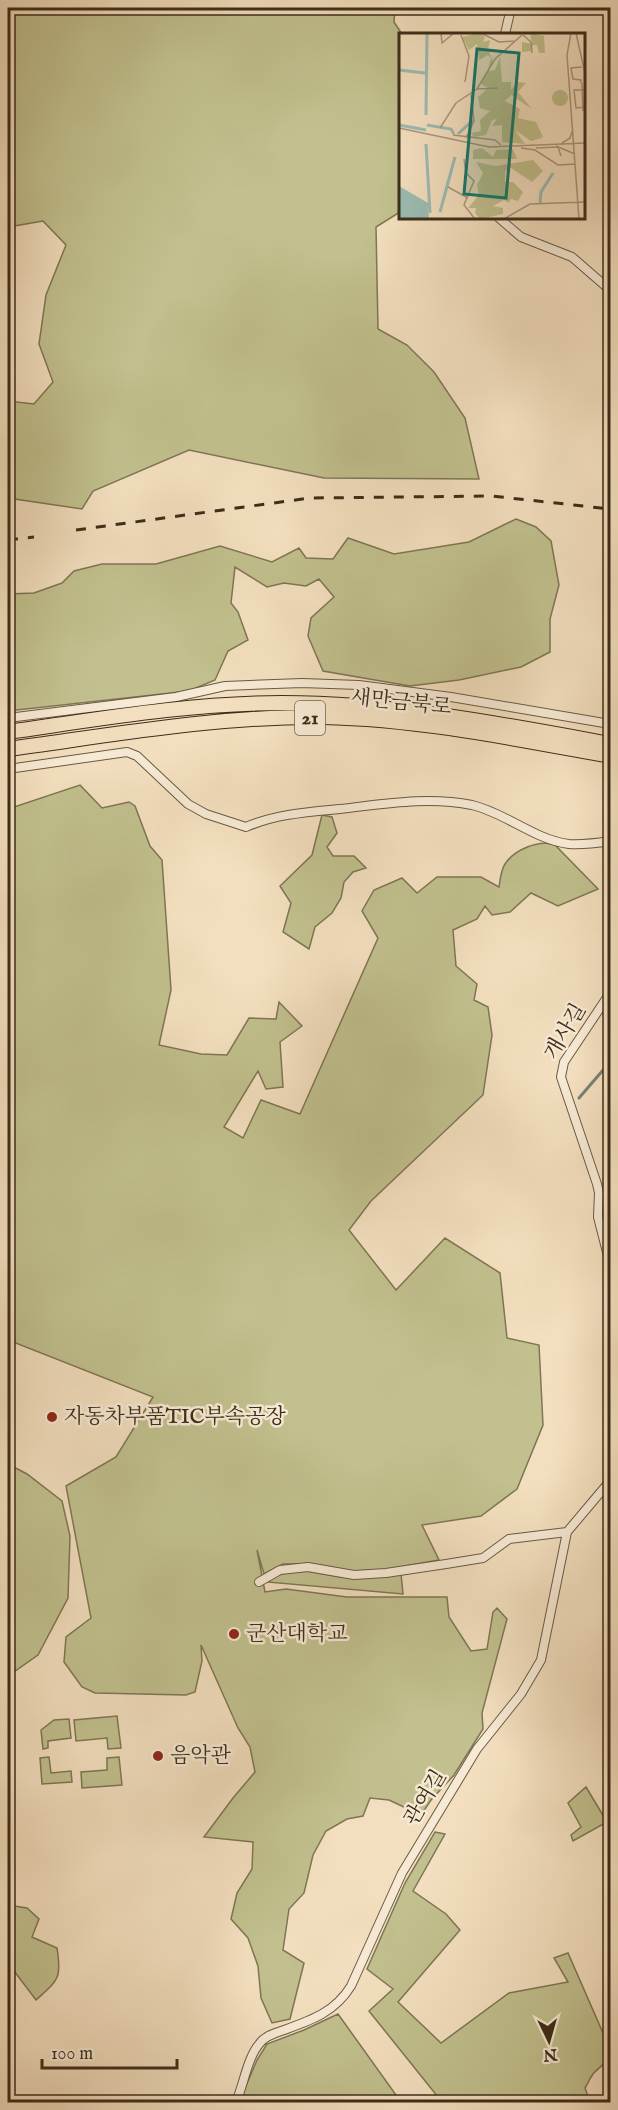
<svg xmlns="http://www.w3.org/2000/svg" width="618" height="2110" font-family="'IM FELL English','Noto Serif KR',serif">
<rect width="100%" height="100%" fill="#f3dfbf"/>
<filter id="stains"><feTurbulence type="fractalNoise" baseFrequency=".00333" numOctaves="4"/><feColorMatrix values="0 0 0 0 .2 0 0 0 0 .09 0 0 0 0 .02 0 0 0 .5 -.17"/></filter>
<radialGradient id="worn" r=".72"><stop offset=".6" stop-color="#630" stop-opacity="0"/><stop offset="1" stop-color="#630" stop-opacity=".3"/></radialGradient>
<path fill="#c1c08e" stroke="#7e7654" stroke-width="1.5" d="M8,8H395L394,22L402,34L400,212L376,227L378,329L407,345L434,372L465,418L479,479L324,478L189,450L93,491L82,509L8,498V401L34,404L53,382L39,344L46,295L66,245L43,221L8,227Z
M516,519L536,527L551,541L559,585L550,619V652L521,667L459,680L410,686L323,671L308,636L311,618L334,597L319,579L306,586L284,583L267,587L235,567L231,603L238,612L248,640L228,651L215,680L189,691L8,711V594L34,593L62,583L74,571L102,564H156L220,546L272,562L299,548L306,558L333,559L348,538L394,554L469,542Z
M80,785L102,808L129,802L135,806L150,846L162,860L171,990L159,1045L201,1054L227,1055L249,1018L276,1019L279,1002L302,1026L280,1042L283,1087L266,1089L258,1071L224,1127L243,1138L261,1100L300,1114L378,938L362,911L374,890L402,878L417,893L437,877H481L499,887C500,880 501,870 505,864C514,850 539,839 555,845L598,889L558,906L531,893L510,912L492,915L485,906L477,919L453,930L456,966L477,984L474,1000L488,1007L492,1035L483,1095L371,1201L349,1230L396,1290L445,1238L500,1273L507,1338L539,1345L543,1425L517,1489L481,1516L422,1525L439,1560L383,1570L348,1571L312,1564H283L264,1574L257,1550L265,1592L286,1589L347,1597H447L449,1617L471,1651L487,1649L493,1612L497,1608L507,1619L482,1713L483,1729L454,1775L431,1800L421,1815L389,1800L370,1798L363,1816L347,1819L326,1831L313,1855L304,1893L289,1909L283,1950L304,1963L290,2019L272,2023L261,1998L258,1966L248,1938L231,1919L237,1893L252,1869L253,1842L204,1837L233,1798L255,1772L250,1747L238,1728L201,1645L202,1661L195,1692L186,1695L95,1693L82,1687L64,1662L66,1637L91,1618L66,1486L116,1457L153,1397L8,1340V809Z
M322,815L332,817L337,833L327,847L333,856H354L366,868L353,872L344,882L341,898L332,913L315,927L309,949L283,932L291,903L280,886L312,855Z
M8,1464L27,1474L62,1501L70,1536L68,1598L38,1655L8,1676Z
M307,1571L341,1577L401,1574L403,1594L267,1582C278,1572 293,1572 307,1571Z
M117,1716L121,1748L108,1749L107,1738L76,1741L74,1720Z
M69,1719L71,1738L48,1741V1748L43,1749L41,1730L54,1720Z
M49,1757L51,1773L71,1771L72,1782L42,1784L40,1758Z
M119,1757L122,1785L82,1788L81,1772L107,1770V1758Z
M586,1787L607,1822L573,1841L571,1835L581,1827L568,1803Z
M435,1832L445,1834L413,1891L446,1914L460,1930L398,2002L441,2043L509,1993L568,1982L554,1958L568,1953L610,2049C611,2061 601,2065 593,2074C590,2078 588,2083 585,2088L590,2102H442L369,2011L393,1989L367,1969L405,1883Z
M8,1905L27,1908L39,1919L32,1937L57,1948C62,1979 58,1980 36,2000L8,1963Z
M338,2014L401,2102H239L257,2060L267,2044L304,2030Z"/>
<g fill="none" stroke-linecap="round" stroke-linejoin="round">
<path stroke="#758376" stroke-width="3" d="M579,1098L610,1062"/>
<defs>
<path id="street" d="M505,34L511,8
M499,218L521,237L572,257L610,290
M8,718L176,697L225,686L302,683L359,685L451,697L610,724
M8,769L127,752L137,756L188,804L206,814L246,827C276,814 308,812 340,809C384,804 428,796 472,805C506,813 535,840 569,844C583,845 597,843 610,841
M610,993L564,1062L561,1077L597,1184L599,1193L598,1217L610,1264
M259,1582L280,1570L308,1567L354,1575L386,1573L446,1564L483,1558L509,1539L567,1532
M236,2102C244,2084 247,2058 260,2043C265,2036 275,2033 284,2030C312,2020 335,2012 351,1986L402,1873L477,1749L521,1694L541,1660L567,1532L610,1481"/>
<path id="highway" d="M8,732C99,719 190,703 282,703C393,703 502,724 610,744
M8,749C112,735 217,716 323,717C420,719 516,739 610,756"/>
</defs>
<use href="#street" stroke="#6a5a42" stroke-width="10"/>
<use href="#highway" stroke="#3c2d19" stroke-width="16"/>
<use href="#street" stroke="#f7ead5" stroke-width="8"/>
<use href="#highway" stroke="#f3dfbf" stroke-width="14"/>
<path stroke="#3c2d19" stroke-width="3" stroke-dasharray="10 10" stroke-linecap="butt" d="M76,530L310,498L492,496L610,509
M8,540L34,537"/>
</g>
<g fill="#8f2418" stroke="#f7ead5" stroke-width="2">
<circle cx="52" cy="1417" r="6"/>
<circle cx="234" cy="1634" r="6"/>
<circle cx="158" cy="1756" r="6"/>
</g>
<g text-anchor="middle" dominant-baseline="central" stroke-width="5" stroke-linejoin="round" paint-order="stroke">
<rect fill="#f7ead5" stroke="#746651" stroke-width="1.5" x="295" y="701" width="30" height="34" rx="4.5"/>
<g font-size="20" font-weight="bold" fill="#3c2d19">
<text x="310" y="718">21</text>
</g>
<g font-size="21" fill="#3c2d19" stroke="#f7ead5">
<text transform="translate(401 703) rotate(6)">새만금북로</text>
<text transform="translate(566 1032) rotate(-60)">개사길</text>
<text transform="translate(426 1798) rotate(-59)">관여길</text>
</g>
<g font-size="21" fill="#3c2d19" stroke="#f7ead5" text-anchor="start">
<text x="64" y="1417">자동차부품TIC부속공장</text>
<text x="246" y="1634">군산대학교</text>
<text x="170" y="1756">음악관</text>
</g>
</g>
<g transform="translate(399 33)">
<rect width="186" height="186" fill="#f3dfbf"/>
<path d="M80,0L86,4L84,9L91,7L89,17L94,28L89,36L92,25L89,22L80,27L78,11L70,17L63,4ZM131,0L145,3L146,20H140L138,12H134L132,18L123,19V9L133,11ZM101,24L103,49H112V57L118,49L127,50L119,59L133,76L112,62L106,68L121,76L119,85L137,89L144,104L140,106L132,108L116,97L126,111L103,109V92L93,93L98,86L93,87L87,102L75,104L72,100L82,98L81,87L91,78L81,75L79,64L89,55L82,51L89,38L96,37ZM153 65a8 8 0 1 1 16 0a8 8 0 1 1-16 0ZM83,115L94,124L97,117L114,116L118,126H74V117ZM134,127L144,138L133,149L112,135L106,138V149H114L124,159L119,168L112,166L110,170L105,167L94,173L104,175V181L81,186L76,180L77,175H69L80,162L78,152L84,140L77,129L97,133Z" fill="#c1c08e"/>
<path d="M0,153L29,170L30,186H0Z" fill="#9bbcb4"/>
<path fill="none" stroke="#9bbcb4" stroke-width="3" d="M0,37L26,40M27,82L28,0M0,92L27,97M28,92L52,96L55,101M59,101L74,87M27,111L31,180M141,170L142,159L154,140M41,179L56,124"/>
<path fill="none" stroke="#aa987d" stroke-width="1.5" d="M42,0L43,10L55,0M82,0L100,9L117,8M172,0L168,22L180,186M177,0L186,40M62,2L70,23L66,49M124,2L132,9L133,20M182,50V47L174,46L172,35L183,34M183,50L184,78M78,56L99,55M186,57H175L177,75L186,74M0,95L90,114L186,110M41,95L57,70L78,56L96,26L123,2M54,102L96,107L102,112M67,105L75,88L72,62M163,110L171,105L174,96M157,113L176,121M122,115L136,117L159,132L176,131M137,115L159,114L162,123M65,126L67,140L75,148L65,172L76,186M49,154L69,165M105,186L131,171L186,169"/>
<path fill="#0f766e" fill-opacity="0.15" stroke="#0f766e" stroke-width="3" d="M78,16L120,20L107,165L65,161Z"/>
<rect width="186" height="186" fill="none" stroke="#3c2d19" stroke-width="3"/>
</g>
<rect width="618" height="2110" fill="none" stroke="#f3dfbf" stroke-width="30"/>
<rect x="9" y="9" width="600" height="2092" fill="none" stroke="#3c2d19" stroke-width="3"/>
<rect x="15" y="15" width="588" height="2080" fill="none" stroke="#3c2d19" stroke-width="1.5"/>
<g transform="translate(549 2041) rotate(175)" stroke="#f7ead5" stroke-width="4.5" paint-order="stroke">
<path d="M0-4.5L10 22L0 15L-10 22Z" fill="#3c2d19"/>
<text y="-9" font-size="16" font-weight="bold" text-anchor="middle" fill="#3c2d19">N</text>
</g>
<path d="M42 2059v9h135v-9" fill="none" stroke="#3c2d19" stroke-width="3"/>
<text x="51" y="2059" font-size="18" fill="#3c2d19" stroke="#f7ead5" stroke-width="4.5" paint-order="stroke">100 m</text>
<rect width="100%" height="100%" filter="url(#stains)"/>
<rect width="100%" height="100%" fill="url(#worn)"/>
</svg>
